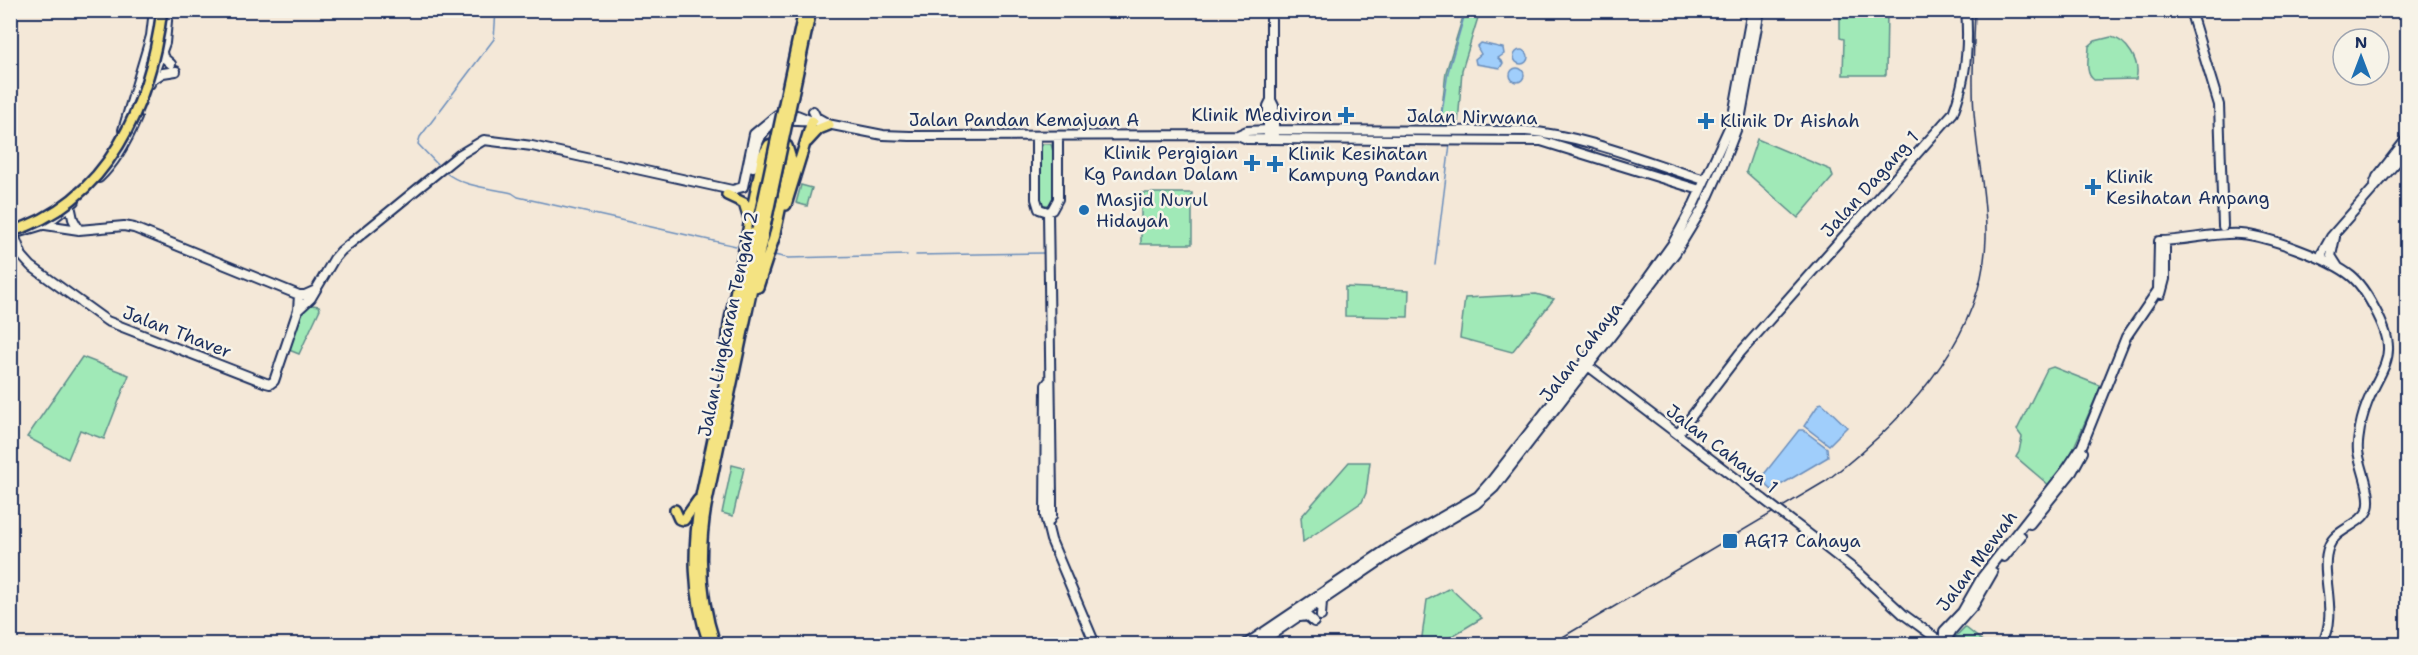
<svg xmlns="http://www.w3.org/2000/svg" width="2418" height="655" font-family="'Shantell Sans',sans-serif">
<rect width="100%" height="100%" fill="#f4e8d8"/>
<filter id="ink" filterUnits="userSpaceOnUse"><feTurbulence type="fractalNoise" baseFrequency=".0167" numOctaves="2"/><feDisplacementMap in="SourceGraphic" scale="12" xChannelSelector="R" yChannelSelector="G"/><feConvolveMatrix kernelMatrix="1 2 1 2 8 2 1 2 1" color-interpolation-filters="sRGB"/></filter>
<g filter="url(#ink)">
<path fill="#a0e9b7" stroke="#5e8c8a" stroke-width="1.5" d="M1465,10L1480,11L1462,70L1458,125H1440L1446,72Z
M1840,11H1887L1886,75H1843L1844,39L1840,38Z
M2111,37C2127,40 2141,62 2136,79L2094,80C2084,73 2089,57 2089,46L2095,41Z
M1757,139L1831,170L1833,177L1798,218L1746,172Z
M1043,144H1051C1056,160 1058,190 1051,205H1043L1040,202L1039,150Z
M801,185L812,188L807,206L796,203Z
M1141,193H1192V244H1141Z
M1345,287L1409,290L1408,317L1345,316Z
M1536,294L1554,299L1512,352L1460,338L1465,298Z
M305,304L319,306L320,309L299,354L289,350Z
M82,357L129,375L104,439L80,430L68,459L27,437Z
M2053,367L2101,386L2066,465L2051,487L2016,457L2019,452L2022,437L2017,430L2047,369Z
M1349,462H1370L1366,493L1362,502L1303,542L1301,517Z
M732,465L744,468L733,516L722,513Z
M1450,588L1482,618L1439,644H1421L1427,600Z
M1965,627L1986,644H1960L1954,638Z
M888,640L999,641L1000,644H873Z"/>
<path fill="#a0cefb" stroke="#6b8ebc" stroke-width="1.5" d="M1481,43L1503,48L1504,54L1498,58L1503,63L1500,68L1476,64L1475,59L1481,54L1477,47Z
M1514 57a7 7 0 1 1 14 0a7 7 0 1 1-14 0Z
M1510 75a7 7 0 1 1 14 0a7 7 0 1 1-14 0Z
M1822,403L1847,427L1829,445L1804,426L1819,404Z
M1799,430H1803L1827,448L1828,457L1772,490L1762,481L1761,478Z"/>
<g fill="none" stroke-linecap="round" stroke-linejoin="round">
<path stroke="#6b8ebc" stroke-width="1.5" d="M1440,125L1448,72L1466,10
M437,164L418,144L420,137L494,39L496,10
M445,172C463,187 490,188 512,193L518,197L736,246
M774,255L788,258L907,255
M916,255L1045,253
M1435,265L1450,144"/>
<defs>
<path id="secondary" d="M2190,10L2219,105L2223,226
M2398,10L2408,15
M162,52L163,57L171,64
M152,80L163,73L176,71
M150,84L165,43L168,10
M1271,100L1274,106V134
M813,111L816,117L825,122
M123,130L151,36L154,10
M1238,135L1247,139L1541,141L1700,190
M1268,135V106L1271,100V10
M1036,136V199L1039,209L1048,212
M753,167C756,146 760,122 786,121C794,120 801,122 810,121
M99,178C116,162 128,139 137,118
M2374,185L2377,177L2408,137
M70,205L73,219L79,230
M1048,212L1052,210L1058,199V136
M32,223L79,230L124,226L134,228L299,295H305L314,291
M13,234L46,224L75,201
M10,237L16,240L22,256L31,266L107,321L266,383L270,384L274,381L298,310L299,295
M2335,237L2331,256L2338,267
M2323,259L2322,253L2331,237L2408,149
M2161,294L2165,279V241
M298,310L311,298L334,259L341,251L459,155L484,140L532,146L732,190L743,187L754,134L777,115H797L812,121L883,135L910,136L1238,135L1247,131L1268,130L1526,131C1584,135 1649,163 1705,180
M1588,366L1763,499
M1049,381L1046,385L1045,516L1051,540L1095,644
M1678,434L1740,353L1953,113C1966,80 1969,45 1966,10
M1048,523L1052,516V496L1048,212
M2030,524L2072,472L2083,452
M1819,542L1860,574L1903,614L1944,644
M2004,557L2021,536
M1321,616L1322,601
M1300,617L1307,616L1314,622
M1246,644L1393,545L1478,496L1492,480L1628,306L1673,243L1694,204L1732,121L1752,10
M1258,644L1392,553L1476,504L1494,488L1676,252L1704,206L1722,166L1740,120L1760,10
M1944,644V631L1962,612L1982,577L2066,470L2082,446L2126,337L2158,290L2159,241C2186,241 2215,232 2241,234C2267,236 2330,259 2351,276C2365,287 2388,329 2388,347C2389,364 2377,379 2371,394C2366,405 2362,417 2360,428C2359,436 2357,444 2358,451C2360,467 2373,495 2368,509C2361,526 2336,528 2329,546C2318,573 2340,613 2322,644
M1944,644L1952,630L1974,605L1993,572"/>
<path id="highway" d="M2406,10L2408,12
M807,142L819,129L829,125
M727,195L744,203L748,216
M786,205L812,121
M758,287L775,235
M731,355L727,345L729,324L763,155L769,145L778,142L787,146L791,159L774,238
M675,510L679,519L684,520L698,500
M709,644C692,595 692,547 701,496L757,230
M715,644C700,599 698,553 706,506L764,231"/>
</defs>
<use href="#secondary" stroke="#1b2f5e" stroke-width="12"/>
<use href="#highway" stroke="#1b2f5e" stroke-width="14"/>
<use href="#secondary" stroke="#f7f3e8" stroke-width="8"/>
<use href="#highway" stroke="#f4e382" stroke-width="9"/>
<path stroke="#1b2f5e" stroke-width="1.5" d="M1551,644L1826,481C1902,423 1983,340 1986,238C1987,199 1978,162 1975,124C1971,86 1974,49 1975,10"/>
<defs>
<path id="secondary-bridge" d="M1763,499L1819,542"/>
<path id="highway-bridge" d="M757,230L804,10
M764,231L811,10
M10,232C109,202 150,104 162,10"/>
</defs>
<use href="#secondary-bridge" stroke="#1b2f5e" stroke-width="12" stroke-linecap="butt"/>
<use href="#highway-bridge" stroke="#1b2f5e" stroke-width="14" stroke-linecap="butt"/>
<use href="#secondary-bridge" stroke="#f7f3e8" stroke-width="8"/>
<use href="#highway-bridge" stroke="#f4e382" stroke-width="9"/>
</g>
</g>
<g fill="#1f6fb2" stroke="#f7f3e8" stroke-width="2">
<path d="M1343 106h6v6h6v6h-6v6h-6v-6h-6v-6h6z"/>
<path d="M1703 112h6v6h6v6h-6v6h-6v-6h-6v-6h6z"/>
<path d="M1249 154h6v6h6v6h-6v6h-6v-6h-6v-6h6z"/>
<path d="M1272 155h6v6h6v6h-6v6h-6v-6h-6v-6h6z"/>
<path d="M2090 178h6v6h6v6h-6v6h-6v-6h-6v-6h6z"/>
<circle cx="1084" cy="210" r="6"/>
<rect x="1722" y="533" width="16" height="16" rx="3"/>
</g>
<g text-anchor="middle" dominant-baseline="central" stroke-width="5" stroke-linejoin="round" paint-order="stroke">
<g font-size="18" fill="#1b2f5e" stroke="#f7f3e8" text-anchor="start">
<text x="1332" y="115" text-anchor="end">Klinik Mediviron</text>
<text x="1720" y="121">Klinik Dr Aishah</text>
<text x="1238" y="153" text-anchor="end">Klinik Pergigian<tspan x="1238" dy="21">Kg Pandan Dalam</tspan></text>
<text x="1288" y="154">Klinik Kesihatan<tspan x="1288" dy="21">Kampung Pandan</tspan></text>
<text x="2106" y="177">Klinik<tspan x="2106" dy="21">Kesihatan Ampang</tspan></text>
<text x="1096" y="200">Masjid Nurul<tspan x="1096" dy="21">Hidayah</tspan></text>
<text x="1744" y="541">AG17 Cahaya</text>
</g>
<g font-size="18" fill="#1b2f5e" stroke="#f7f3e8">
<text transform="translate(1472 117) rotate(1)">Jalan Nirwana</text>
<text x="1024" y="120">Jalan Pandan Kemajuan A</text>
<text transform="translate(1870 184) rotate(-48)">Jalan Dagang 1</text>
<text transform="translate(728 324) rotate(-78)">Jalan Lingkaran Tengah 2</text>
<text transform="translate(177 332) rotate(21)">Jalan Thaver</text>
<text transform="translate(1581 352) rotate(-52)">Jalan Cahaya</text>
<text transform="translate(1722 449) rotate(37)">Jalan Cahaya 1</text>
<text transform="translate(1977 561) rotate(-53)">Jalan Mewah</text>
</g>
</g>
<rect width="2418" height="655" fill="none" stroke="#f7f3e8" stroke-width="36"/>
<rect x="18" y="18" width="2382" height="619" fill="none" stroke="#1b2f5e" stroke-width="2" filter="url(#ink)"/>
<g transform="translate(2361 57)"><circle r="28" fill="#f7f3e8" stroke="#9fa5b1" stroke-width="1.5"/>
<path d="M0-4.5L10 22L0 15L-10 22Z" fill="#1f6fb2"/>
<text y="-9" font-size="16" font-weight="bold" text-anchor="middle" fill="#1b2f5e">N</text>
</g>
</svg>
